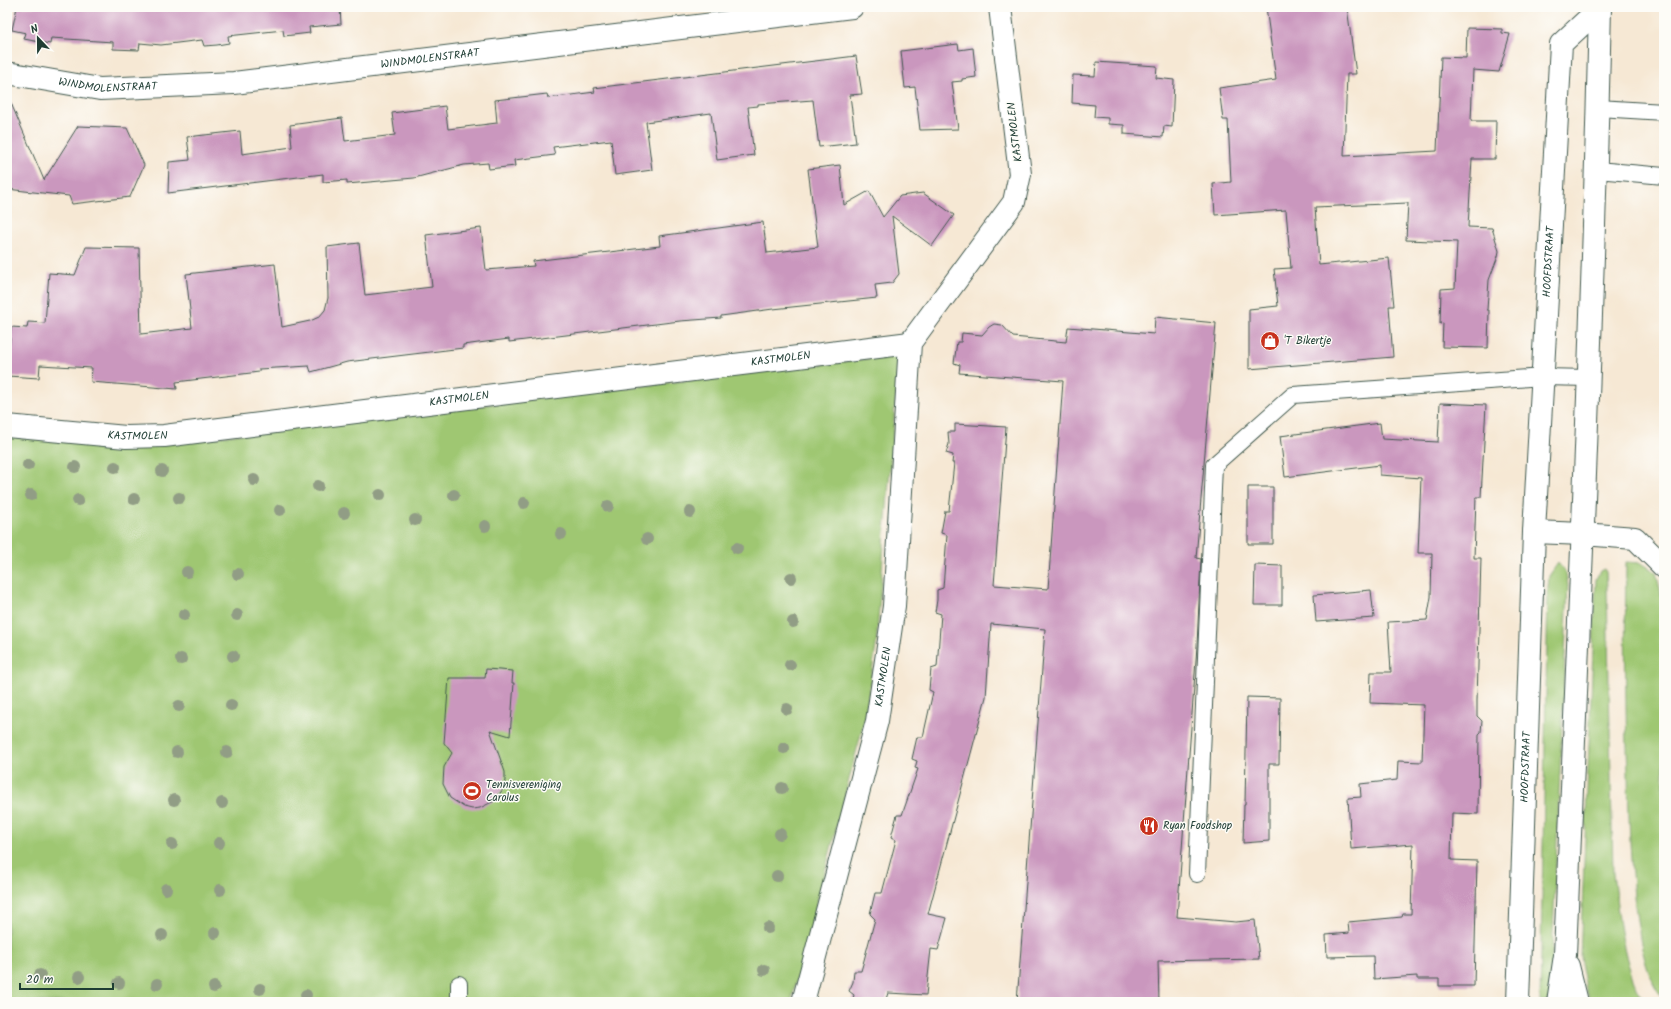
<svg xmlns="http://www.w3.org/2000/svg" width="1671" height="1009" font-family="Kalam,sans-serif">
<rect width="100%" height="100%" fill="#fdfcf7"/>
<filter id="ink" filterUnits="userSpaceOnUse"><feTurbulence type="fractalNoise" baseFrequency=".025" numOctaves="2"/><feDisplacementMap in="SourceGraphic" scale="8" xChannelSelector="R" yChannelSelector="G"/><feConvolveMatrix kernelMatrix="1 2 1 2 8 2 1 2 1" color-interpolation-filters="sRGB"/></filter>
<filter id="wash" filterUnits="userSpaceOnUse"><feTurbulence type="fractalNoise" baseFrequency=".012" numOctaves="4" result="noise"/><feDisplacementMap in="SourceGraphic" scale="16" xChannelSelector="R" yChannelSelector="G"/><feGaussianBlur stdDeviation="0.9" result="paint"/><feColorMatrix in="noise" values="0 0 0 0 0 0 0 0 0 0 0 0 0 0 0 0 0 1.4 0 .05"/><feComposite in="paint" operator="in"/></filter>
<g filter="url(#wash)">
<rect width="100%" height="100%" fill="#f6e8d4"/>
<path fill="#9fc772" stroke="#5f8253" d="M899,355L876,646L864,722L791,1002H7V436L135,447Z
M1626,562L1641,563L1656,572L1664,606V998C1630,969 1629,819 1628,774C1625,703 1625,633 1626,562Z
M1558,563L1566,573L1568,585L1550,1002H1540L1548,588L1549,576Z
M1604,569L1606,572L1607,587L1613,873C1618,911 1623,971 1645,1002H1591L1586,989L1580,957L1596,579L1600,571Z"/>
<g id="blocks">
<path fill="#ca97be" d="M17,7H340L341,24L309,27L310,33L284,36L283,30L228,36L229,43L217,45L204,46L202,40L161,45L140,43L139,50L113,49V42L51,38L50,44L24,39L26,33L12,30Z
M1266,7H1347L1356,74H1347L1344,156L1437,151L1441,57L1466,58L1467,28L1502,29V33L1510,34L1499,72L1473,70L1471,121H1496L1495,159H1472L1468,227L1492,228L1499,251L1498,256L1489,280L1487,310H1489L1488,348L1442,347L1443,323L1440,324L1441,289L1455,288L1457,242L1406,240L1408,203L1315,207L1319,265L1389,258L1394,306H1389L1393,357L1249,369V309L1278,306L1274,269L1291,268L1286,210L1215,215L1213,184L1231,182L1228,120H1223L1219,88L1276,80Z
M958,44L959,50L973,48L976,77L962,79V81L952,82L958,129L920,130L915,87L905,88L901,51Z
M856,56L862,94L850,95L856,143L819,147L813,100L758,104V106L748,107L754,155L717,160L711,113L646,122L652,170L615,175L611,140L553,147L555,155L514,160L515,166L489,169L488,163L464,165L414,178L347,184V180L323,182V174L168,193L169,162L190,160L187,137L240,131L242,154L292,147L290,125L342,118L345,141L395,135L392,113L445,106L448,129L497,123L495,100L547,94L548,98L595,92L594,88Z
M1096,62L1157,66L1156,78L1174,80L1172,127L1164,126L1163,137L1124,134V125L1108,124V118L1094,117L1095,105L1072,103L1073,75L1095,76Z
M7,94L44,180L78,126L127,128L144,165L130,197L72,204L69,196L7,189Z
M840,165L844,205L869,191L883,217L900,196L923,193L954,215L932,246L892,216L899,274L892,283L875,285L877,298L773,309L721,316V318L680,321L509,342V339L463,345V348L347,362L311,372L309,366L259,369V372L176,382L177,389L91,382L92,368L40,365L39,378L7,376L11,327L27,328L28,322L45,323L49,273L75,275L86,247L139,248L141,334L192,328L186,274L275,264L282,327L310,321L319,317L325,310L328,298L327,247L359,243L365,295L432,287L426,235L481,228L486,270L534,266L533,261L660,246L659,236L763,222L767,253L818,247L808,169Z
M1155,317L1216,323L1196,558L1201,559L1197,646L1177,917L1236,922L1255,920L1259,959L1158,961L1159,1002H1017L1045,629L991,624L986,697L928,914L947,918L938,950L931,949L926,995L888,993L885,1002H852L854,995L849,991L853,982L854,971H861L863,964L875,919L870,914L875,893H882L896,840L891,837L897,815H902L918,769L915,768L917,761L912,759L917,737H923L933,692L929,690L931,669L937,667L941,614L935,612L937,600V590L943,588L947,535L941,533L945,511H949L954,463H952L953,455L946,453L949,444L948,432H955V424L1006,427L994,585L1048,589L1063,381L959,373L960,365L954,363L957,342H961L962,333L982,335L989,327L994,324L1002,325L1013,337L1066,342L1068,327L1154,334Z
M1440,403L1486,405L1481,497H1476L1474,558H1481L1477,701V716L1482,721L1481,732L1479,734L1478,814L1452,813L1451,860L1477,861L1474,986H1439V979H1417V976L1374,979L1373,956L1327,957L1326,935L1349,933L1348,922L1402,917L1403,914H1411L1413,844L1351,849L1348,798L1361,797L1360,784L1397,780L1398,761L1422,762L1424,705L1370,703L1371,672H1391L1388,622L1427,620L1431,597L1432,553H1418L1421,478L1380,475V465L1285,477L1280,436L1380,423L1382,439L1438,442Z
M1248,487H1273V544H1248Z
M1255,565L1282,566V605H1254Z
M1371,590L1374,618L1316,622L1314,595Z
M486,669L513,671L512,683H514L510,736L490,730L505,772V780L504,788L494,801L480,808L472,809L464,807L450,798L443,784L444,767L452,753L444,743L449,678H485Z
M1247,697L1280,698L1279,764H1269V841L1243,843L1244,805H1245Z"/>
</g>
</g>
<g filter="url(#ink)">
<use href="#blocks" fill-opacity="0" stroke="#3f574c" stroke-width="1"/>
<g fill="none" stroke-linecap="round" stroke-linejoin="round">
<defs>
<path id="service" d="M1598,108L1664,112
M1597,170L1664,176
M1197,874L1214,465L1293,395L1543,377L1589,378
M459,1002V984"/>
<g id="minor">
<path id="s1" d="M7,73L100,89L234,83L852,7"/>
<path id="s2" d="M7,426L126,437L164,436L910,343"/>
<path d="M1534,532L1583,534L1635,538L1664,567"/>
<path id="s3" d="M803,1002L877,721L894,606L910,343L1014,202L1020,174L1000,7"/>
<path id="s4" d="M1518,1002L1534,532L1561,44L1600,8"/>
</g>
<path id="tertiary" d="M1568,966L1577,1002
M1558,1002L1565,955C1578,639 1593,323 1600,7"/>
</defs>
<use href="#service" stroke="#3f574c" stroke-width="18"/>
<use href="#minor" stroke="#3f574c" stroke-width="24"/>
<use href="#tertiary" stroke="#3f574c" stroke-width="24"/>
<use href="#service" stroke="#fff" stroke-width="16"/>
<use href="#minor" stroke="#fff" stroke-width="22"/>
<use href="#tertiary" stroke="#fff" stroke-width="22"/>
</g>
<g fill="#919d85">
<circle cx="28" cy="465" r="6"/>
<circle cx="75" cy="467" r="6"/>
<circle cx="115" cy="467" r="6"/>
<circle cx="162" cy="471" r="6"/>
<circle cx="254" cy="480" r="6"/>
<circle cx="318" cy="486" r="6"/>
<circle cx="31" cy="495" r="6"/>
<circle cx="380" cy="495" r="6"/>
<circle cx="454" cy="495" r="6"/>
<circle cx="179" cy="498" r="6"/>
<circle cx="134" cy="499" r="6"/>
<circle cx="78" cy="500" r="6"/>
<circle cx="524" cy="503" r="6"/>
<circle cx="608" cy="506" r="6"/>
<circle cx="280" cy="510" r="6"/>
<circle cx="690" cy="512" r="6"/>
<circle cx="344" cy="513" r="6"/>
<circle cx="415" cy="520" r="6"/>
<circle cx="485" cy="526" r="6"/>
<circle cx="561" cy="534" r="6"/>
<circle cx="647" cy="539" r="6"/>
<circle cx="737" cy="548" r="6"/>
<circle cx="187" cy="572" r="6"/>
<circle cx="238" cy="574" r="6"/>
<circle cx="791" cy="578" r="6"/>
<circle cx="184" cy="615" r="6"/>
<circle cx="237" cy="615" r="6"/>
<circle cx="793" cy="622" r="6"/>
<circle cx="233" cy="656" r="6"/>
<circle cx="181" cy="659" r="6"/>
<circle cx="790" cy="665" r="6"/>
<circle cx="231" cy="705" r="6"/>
<circle cx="179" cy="706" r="6"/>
<circle cx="787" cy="709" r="6"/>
<circle cx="784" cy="748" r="6"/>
<circle cx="177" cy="752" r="6"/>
<circle cx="227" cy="752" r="6"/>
<circle cx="782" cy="788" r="6"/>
<circle cx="174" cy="800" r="6"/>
<circle cx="222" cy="803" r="6"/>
<circle cx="780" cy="834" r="6"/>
<circle cx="219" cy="843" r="6"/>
<circle cx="172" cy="844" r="6"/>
<circle cx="777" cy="876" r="6"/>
<circle cx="166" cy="889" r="6"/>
<circle cx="220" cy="890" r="6"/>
<circle cx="768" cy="928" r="6"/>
<circle cx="215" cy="933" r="6"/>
<circle cx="162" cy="935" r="6"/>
<circle cx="764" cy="970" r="6"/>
<circle cx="40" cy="975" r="6"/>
<circle cx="79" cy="977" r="6"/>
<circle cx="119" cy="983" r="6"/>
<circle cx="157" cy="984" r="6"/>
<circle cx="214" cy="987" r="6"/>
<circle cx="260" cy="989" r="6"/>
<circle cx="306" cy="995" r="6"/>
</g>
</g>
<defs>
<symbol id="shop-disc" viewBox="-11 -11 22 22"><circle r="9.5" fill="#c8321e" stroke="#fdfcf7"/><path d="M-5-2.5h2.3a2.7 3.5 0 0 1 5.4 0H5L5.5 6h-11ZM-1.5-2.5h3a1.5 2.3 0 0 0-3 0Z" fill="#fff"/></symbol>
<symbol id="stadium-disc" viewBox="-11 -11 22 22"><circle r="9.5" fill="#c8321e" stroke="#fdfcf7"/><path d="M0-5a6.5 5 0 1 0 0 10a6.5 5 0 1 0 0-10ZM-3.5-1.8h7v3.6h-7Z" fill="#fff"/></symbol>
<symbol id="restaurant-disc" viewBox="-11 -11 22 22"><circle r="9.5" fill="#c8321e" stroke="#fdfcf7"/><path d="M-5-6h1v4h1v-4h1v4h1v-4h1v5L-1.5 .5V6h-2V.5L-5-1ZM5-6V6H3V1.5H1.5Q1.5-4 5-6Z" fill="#fff"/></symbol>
</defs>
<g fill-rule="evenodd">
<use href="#shop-disc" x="1259" y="330" width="22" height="22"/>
<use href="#stadium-disc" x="461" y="780" width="22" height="22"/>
<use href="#restaurant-disc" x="1138" y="815" width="22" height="22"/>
</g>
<g text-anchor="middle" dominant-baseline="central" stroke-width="3" stroke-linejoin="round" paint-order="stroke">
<g font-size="11" fill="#1f3d34" stroke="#fdfcf7">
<text stroke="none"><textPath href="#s1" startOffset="426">WINDMOLENSTRAAT</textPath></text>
<text stroke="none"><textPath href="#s1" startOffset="102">WINDMOLENSTRAAT</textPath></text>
<text transform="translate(1015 132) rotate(-97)">KASTMOLEN</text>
<text stroke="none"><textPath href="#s4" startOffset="741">HOOFDSTRAAT</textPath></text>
<text stroke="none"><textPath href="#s2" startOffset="779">KASTMOLEN</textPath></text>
<text stroke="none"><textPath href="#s2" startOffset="455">KASTMOLEN</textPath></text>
<text stroke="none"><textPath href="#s2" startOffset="131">KASTMOLEN</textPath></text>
<text stroke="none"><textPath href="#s3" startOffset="335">KASTMOLEN</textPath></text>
<text stroke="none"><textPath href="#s4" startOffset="235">HOOFDSTRAAT</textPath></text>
</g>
<g font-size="11" fill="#1f3d34" stroke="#fdfcf7" text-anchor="start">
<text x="1284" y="341">'T Bikertje</text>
<text x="486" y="785">Tennisvereniging<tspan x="486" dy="13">Carolus</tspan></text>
<text x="1163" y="826">Ryan Foodshop</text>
</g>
</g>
<rect width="1671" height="1009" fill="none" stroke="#fdfcf7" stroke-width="24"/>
<g transform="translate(38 38) rotate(338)" stroke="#fdfcf7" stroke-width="3" paint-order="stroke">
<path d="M0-3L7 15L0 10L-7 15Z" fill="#1f3d34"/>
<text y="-6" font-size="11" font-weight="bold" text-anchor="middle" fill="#1f3d34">N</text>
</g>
<path d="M20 983v6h93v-6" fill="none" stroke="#1f3d34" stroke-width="2"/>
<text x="26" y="983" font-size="12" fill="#1f3d34" stroke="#fdfcf7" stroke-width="3" paint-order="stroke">20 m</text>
</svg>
